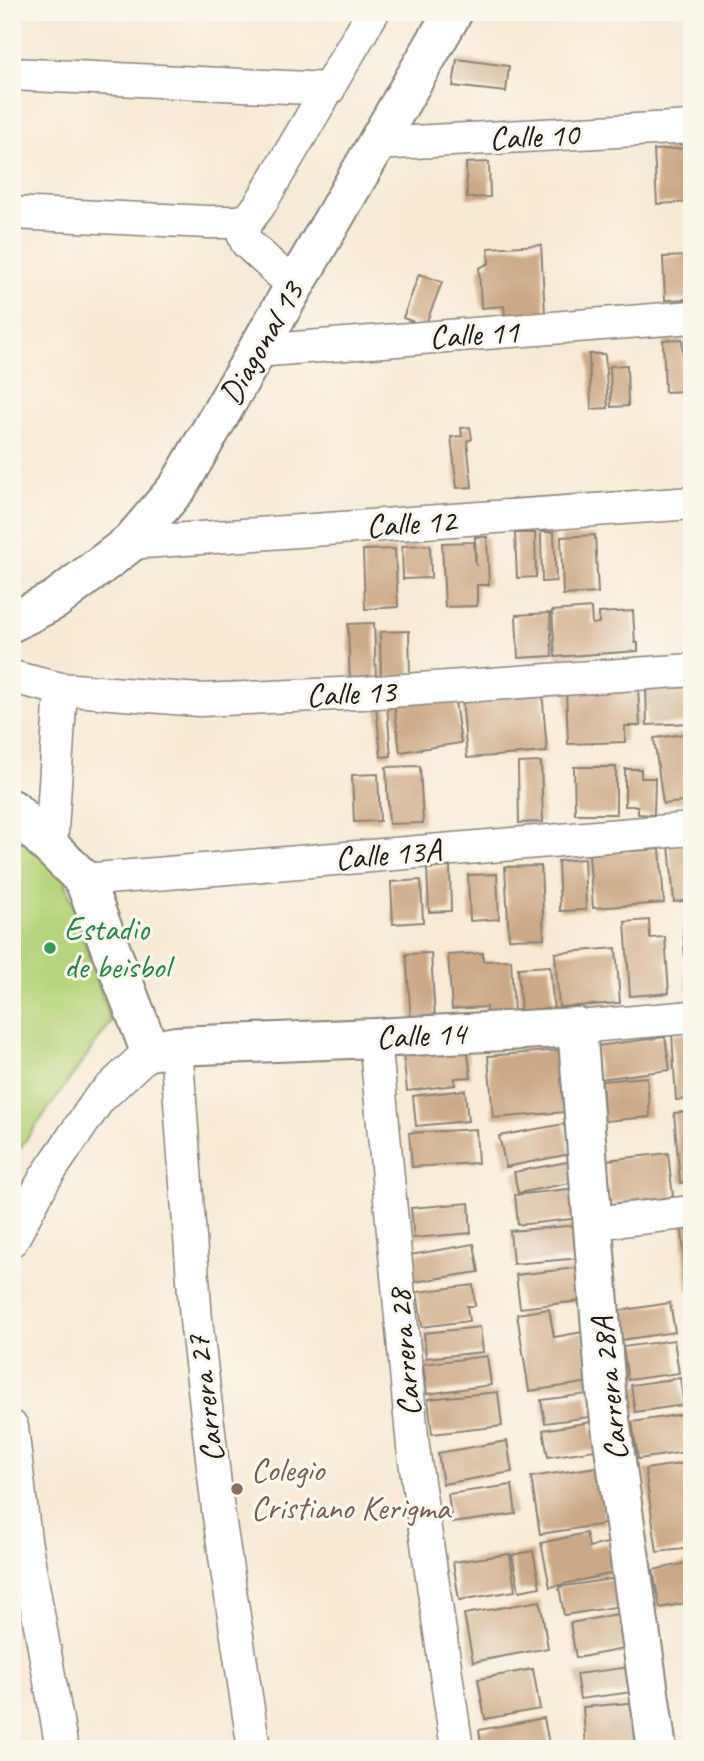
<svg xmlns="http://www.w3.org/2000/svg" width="704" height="1761" font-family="Caveat,sans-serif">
<rect width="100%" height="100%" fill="#fbf7ec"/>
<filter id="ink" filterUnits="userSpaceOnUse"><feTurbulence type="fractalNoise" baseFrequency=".0143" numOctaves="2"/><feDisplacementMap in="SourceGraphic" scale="14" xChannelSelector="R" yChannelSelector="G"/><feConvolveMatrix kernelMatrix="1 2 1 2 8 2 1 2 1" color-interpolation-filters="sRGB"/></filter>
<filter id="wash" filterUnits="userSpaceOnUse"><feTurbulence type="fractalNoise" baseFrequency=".00686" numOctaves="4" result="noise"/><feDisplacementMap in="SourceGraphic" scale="28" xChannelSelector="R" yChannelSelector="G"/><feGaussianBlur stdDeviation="1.57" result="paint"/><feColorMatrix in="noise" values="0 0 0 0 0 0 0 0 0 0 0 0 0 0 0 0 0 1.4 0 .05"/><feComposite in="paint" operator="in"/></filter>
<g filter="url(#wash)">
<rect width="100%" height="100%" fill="#f7ead5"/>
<path fill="#b7d57b" stroke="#6a784c" stroke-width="2" d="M12,826L63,874L111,1022L12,1159Z"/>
<g id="blocks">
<path fill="#cca986" d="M457,59L509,66L506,92L453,86Z
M689,148L692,202L657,204L654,150Z
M489,162L490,197L467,198L466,163Z
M541,245L545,314L505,316L504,306L481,308L479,268L489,263L488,248Z
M691,256L692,299L665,300L663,257Z
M419,274L442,282L425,326L403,318Z
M682,339L685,391L665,392L663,340Z
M692,339V400H689L685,340Z
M589,354H605L608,408L591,409Z
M627,365L628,406L611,407L610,366Z
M470,427L472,439L467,441L472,487L457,488L451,437L462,436L461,428Z
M541,532H554L556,581L542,582Z
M515,533H535L536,577L517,578Z
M595,535L598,593L563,595L561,537Z
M475,537H487L489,585H477V606L445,607L442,543L474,542L476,566Z
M430,545L431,578L403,579L402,546Z
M395,549L398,607L365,609L363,550Z
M591,608L592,624L599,623V613L633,611L635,643H638V651L555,657L552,611Z
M550,613L552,656L518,658L516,615Z
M374,623L376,683L350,684L348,624Z
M409,631L410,676L381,677L380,632Z
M638,686L640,726H625V742L568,744L566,688Z
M692,687V723L647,725L646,688Z
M542,690L547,752L467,758L462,697Z
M454,695L461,743L400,752L394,703Z
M387,705L391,756L381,757L376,706Z
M692,733V801L663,804L654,738Z
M541,762L543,822L519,823L518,763Z
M420,766L423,823L389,824L386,767Z
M574,767H616V814H575Z
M625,769H641V778H655L654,815L638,814V806H625Z
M378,774L380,821L354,822L352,775Z
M692,844V900L674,902L669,845Z
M660,849L664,903L593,908L589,854Z
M584,859L586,910L560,911L558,861Z
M541,866L544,938L509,939L505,867Z
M450,867L451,911L429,912L427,869Z
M497,874L499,919L470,921L468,875Z
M421,880L423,922L393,924L391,882Z
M649,920L650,938L665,937L669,993L630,996L625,922Z
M683,927H692V991H687Z
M616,948L620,1003L559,1007L555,953Z
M431,953L435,1019L411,1020L406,954Z
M483,953V961L511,960L514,1012L486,1013V1007L452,1009L448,955Z
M550,966L554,1013L521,1015L518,968Z
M692,1033V1099L676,1100L672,1034Z
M665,1037L670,1070L600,1079L596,1046Z
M467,1047L471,1077L455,1078V1085L407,1091L403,1054Z
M560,1050L565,1112L493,1118L488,1056Z
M647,1077L650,1117L605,1121L602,1081Z
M465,1090L468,1121L416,1126L413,1096Z
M692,1111V1182L680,1183L674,1113Z
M564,1124L570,1154L506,1167L499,1136Z
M476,1129L478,1163L412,1167L409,1133Z
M668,1153L673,1197L611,1204L607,1160Z
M572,1161L575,1182L518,1193L514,1172Z
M577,1188L580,1218L518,1225L515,1195Z
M469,1203L471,1233L414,1238L411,1208Z
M692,1218V1290L687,1291L681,1219Z
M579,1225L582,1258L513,1264L510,1231Z
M474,1244L479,1272L414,1282L410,1255Z
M576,1268L580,1301L520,1308L516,1275Z
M473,1285L475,1306H467L469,1321L422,1327L417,1292Z
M670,1303L675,1332L621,1340L617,1311Z
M549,1309L554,1337L583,1332L591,1382L529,1391L517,1314Z
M480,1327L483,1352L426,1358L424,1333Z
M674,1340L679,1373L628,1380L623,1347Z
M487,1356L491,1385L427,1394L423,1364Z
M680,1378L684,1405L635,1412L631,1385Z
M498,1392L502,1426L432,1434L428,1399Z
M587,1394L590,1417L545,1423L541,1400Z
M690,1413L692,1426V1451L638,1459L632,1422Z
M591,1422L595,1450L548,1457L543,1430Z
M507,1441L512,1472L443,1484L438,1453Z
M687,1463L692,1498V1548L657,1552L645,1469Z
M597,1467L605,1524L540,1534L531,1477Z
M512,1485L516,1514L452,1523L448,1494Z
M586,1533L589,1547L608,1543L614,1573L550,1587L541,1543Z
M533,1551L540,1587L519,1591L512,1555Z
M510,1554L515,1591L459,1600L453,1562Z
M692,1562V1602L660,1608L653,1570Z
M617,1578L621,1606L564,1615L559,1587Z
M540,1601L548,1648L473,1662L464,1614Z
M623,1613L629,1648L576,1658L570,1623Z
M630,1667L633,1692L580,1699L576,1674Z
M533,1669L540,1709L485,1719L478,1679Z
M639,1702L643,1749H586L583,1707Z
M544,1718L550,1749H482L479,1730Z"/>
</g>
</g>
<g filter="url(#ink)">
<use href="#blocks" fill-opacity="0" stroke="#8a8378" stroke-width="2"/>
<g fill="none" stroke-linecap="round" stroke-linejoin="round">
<defs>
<path id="minor" d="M12,74L329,89
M376,144L692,127
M12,213L208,222H238L249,219L259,206L373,12
M238,222L247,243L294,286
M256,351L692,317
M130,543L692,503
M12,677L61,689L199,700L362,693L692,670
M51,847L61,689
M84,880L692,829
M577,1027L692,1017
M375,1038L413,1447L457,1749
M176,1046L196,1320L218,1510L254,1749
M594,1223L692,1212
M12,1240L45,1178L99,1099L150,1051
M12,1427L25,1540L62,1749"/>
<path id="tertiary" d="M12,622L55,600L130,543L178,487L453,12
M12,809L84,880L150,1051L176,1046L375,1038L577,1027L606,1391L657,1749"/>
</defs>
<use href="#minor" stroke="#8a8378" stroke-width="35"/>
<use href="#tertiary" stroke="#8a8378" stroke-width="42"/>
<use href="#minor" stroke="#fff" stroke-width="32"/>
<use href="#tertiary" stroke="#fff" stroke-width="38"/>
</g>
</g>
<circle fill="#2e9e5b" stroke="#fbf7ec" stroke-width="2.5" cx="50" cy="948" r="7"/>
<circle fill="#8d6e63" stroke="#fbf7ec" stroke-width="2.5" cx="237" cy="1489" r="7"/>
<g text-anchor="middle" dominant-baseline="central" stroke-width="6" stroke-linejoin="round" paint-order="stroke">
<g font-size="33" fill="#1c1c1c" stroke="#fbf7ec">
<text transform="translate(534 136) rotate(-3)">Calle 10</text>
<text transform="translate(474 334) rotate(-4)">Calle 11</text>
<text transform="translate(261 343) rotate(-60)">Diagonal 13</text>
<text transform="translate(411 523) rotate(-4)">Calle 12</text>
<text transform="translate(351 693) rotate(-3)">Calle 13</text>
<text transform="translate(388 854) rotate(-5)">Calle 13A</text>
<text transform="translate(421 1035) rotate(-3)">Calle 14</text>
<text transform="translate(404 1353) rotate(-95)">Carrera 28</text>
<text transform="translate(609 1389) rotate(-96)">Carrera 28A</text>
<text transform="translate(205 1399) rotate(-97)">Carrera 27</text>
</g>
<g font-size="33" fill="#27864d" stroke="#fbf7ec" text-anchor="start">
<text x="64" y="929">Estadio<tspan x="64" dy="38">de beisbol</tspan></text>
</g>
<g font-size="33" fill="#785e54" stroke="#fbf7ec" text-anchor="start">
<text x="251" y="1470">Colegio<tspan x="251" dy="38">Cristiano Kerigma</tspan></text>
</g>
</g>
<rect width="704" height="1761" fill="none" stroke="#fbf7ec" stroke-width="42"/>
</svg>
